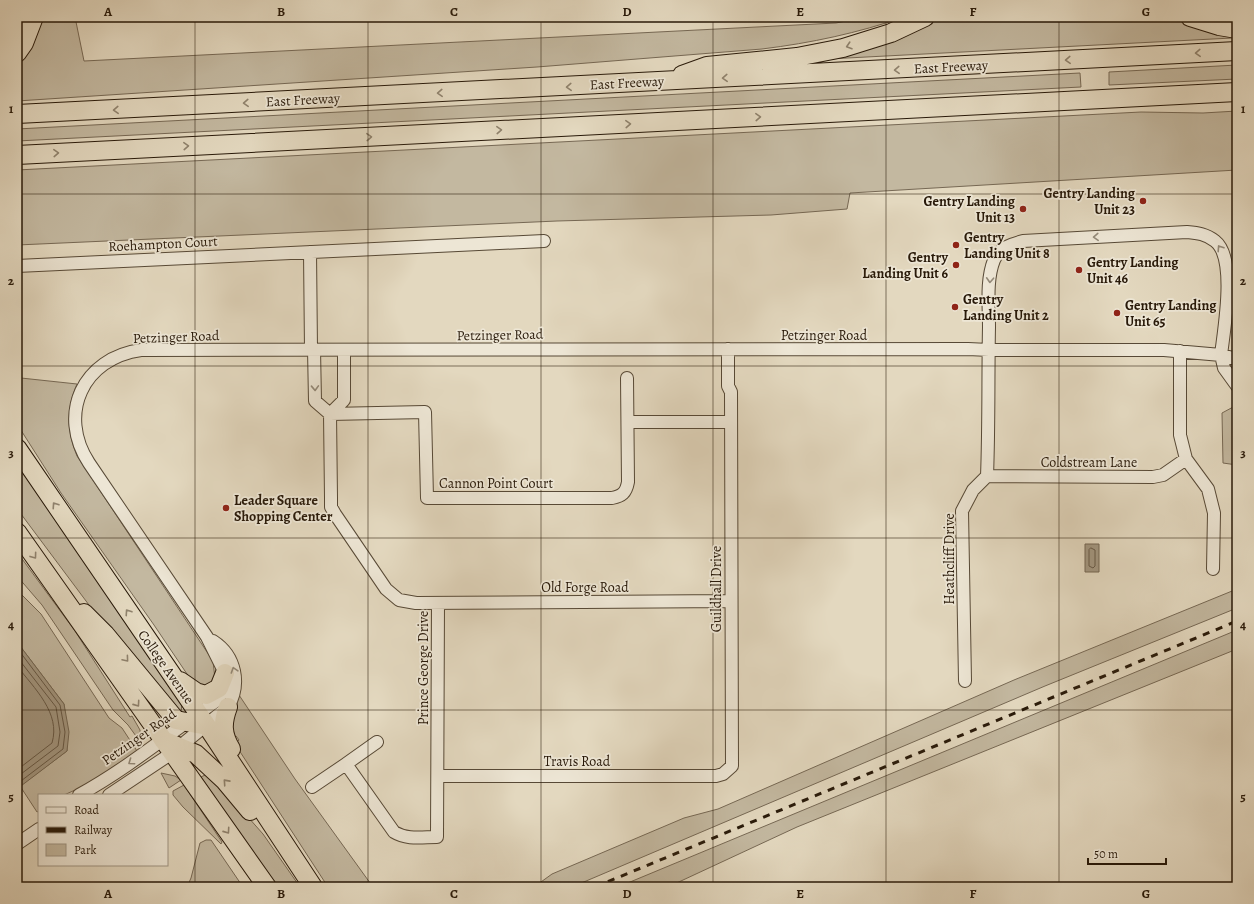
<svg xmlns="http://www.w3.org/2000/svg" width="1254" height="904" font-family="Alegreya,serif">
<rect width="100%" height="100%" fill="#e3d8bf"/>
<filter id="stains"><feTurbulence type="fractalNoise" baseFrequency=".005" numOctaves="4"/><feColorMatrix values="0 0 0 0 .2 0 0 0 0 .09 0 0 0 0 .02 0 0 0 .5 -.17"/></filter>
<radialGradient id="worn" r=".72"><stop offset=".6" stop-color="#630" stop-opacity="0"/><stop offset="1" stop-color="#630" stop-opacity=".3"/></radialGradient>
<path fill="#c3b8a0" stroke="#766854" d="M40,17H75L84,61L836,23L865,17H904C858,33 811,43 762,49L537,67L17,101V61Z
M934,17H1177L1188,23L1232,34V38L828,59L917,27Z
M1237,65V79L1109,85V72Z
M1080,73L1081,87L17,141V129Z
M1237,111V170L850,193L847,209L771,215L557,221L17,245V170L1141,112L1203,113Z
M17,372L21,378L77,384C66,409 67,431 77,456L213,661L215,679L208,687L193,683L187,674L154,625L61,493L17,424Z
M1235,406H1237V465L1223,463L1222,413Z
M17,461L182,704L181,712L89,605L21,514L17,507Z
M17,552L75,631L130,717L132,716L140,730L141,743L128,725L113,710L42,605L17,576Z
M1237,589V608L1045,686L572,887H534L552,874L684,818L718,809L1014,680Z
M17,590L41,614L109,718L122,728L137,751L93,782L64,795H39V811L37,812L20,786L67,751L64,704L17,642Z
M1237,630V649L797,827L668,887H618Z
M239,695L295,779L373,887H328L235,744L239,740L236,736L231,739L235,706Z
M161,773L175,776L181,780L169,788Z
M209,773L263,834L300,887H276L201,777Z
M184,785L222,842L221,844L183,807L173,795V791Z
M206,840H211L243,887H187L191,878L200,843Z"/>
<path fill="#a39781" stroke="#726551" d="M1085,544H1099V572H1085Z
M17,642L64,704L69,732L67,751L17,789Z"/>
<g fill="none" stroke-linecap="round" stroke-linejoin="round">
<path stroke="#665845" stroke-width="1" d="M1091,548L1095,550V566L1093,568L1089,566V550Z
M17,648L60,705L65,732L63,749L17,784
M17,657L56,707L60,732L58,746L17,777
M17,666C34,688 61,713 52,743L17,770"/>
<defs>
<path id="minor" d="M310,252L311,349
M17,266L544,241
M314,349L315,401L330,414L344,400V350
M1180,351V435L1186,459L1208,489L1214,513L1213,569
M1237,359L1221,355L1224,368L1237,386
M627,378L628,482C626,493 622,496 612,498H427L425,412L330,414L331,498V507L335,514L386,589L399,600L416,603L731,601
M628,422H731
M987,476L1153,477L1163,475L1186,459
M346,764L377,742
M438,776H716L723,774L732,766L731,392L728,386V349
M312,787L346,764L394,832C407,840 422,837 437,837L438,603
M79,795C128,768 170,733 216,701L224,690L225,673L207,637L89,463C57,414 83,358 141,350C417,349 692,350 968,349L989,350H1164L1221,355C1224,329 1237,258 1215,241C1206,234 1198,233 1187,232L1023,241C1012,244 999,248 994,260C986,280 989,305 989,327C988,376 989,426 987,476L973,490L962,511L965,681
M109,795L172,753L228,707C241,684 236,656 213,641
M17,844L39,829"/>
<path id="highway" d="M1190,17L1219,26L1237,29
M17,53L24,43L34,17
M682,75L707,66L797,57L843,48L891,33L925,17
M17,114L1237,51
M17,155L1237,92
M17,448L207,726L313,887
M17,532L267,887
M84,613L105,634L176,720L207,726
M180,681L196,692L206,695L219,688L225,673
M228,707C222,723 222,734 231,749
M163,740L196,754L225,781L250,811"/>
</defs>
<use href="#minor" stroke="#574936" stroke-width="14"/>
<use href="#highway" stroke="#281909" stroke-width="20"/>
<use href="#minor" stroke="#ede6d5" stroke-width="12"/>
<use href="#highway" stroke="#e3d8bf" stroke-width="18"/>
<path stroke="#281909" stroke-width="3" stroke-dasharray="7 7" stroke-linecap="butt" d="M595,887L1237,621"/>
</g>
<defs><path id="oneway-chevron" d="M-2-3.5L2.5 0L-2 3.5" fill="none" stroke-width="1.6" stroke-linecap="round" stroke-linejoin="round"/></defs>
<g stroke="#8f826d">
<use href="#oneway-chevron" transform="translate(849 46) rotate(162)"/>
<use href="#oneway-chevron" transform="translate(1198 53) rotate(177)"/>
<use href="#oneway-chevron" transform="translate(1068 60) rotate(177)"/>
<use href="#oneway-chevron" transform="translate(897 70) rotate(177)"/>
<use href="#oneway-chevron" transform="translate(725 78) rotate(177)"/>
<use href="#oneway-chevron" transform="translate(569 87) rotate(177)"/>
<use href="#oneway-chevron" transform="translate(440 93) rotate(177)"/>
<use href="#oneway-chevron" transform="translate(246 103) rotate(177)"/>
<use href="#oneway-chevron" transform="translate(116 110) rotate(177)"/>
<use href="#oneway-chevron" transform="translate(758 117) rotate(-3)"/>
<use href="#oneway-chevron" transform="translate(628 124) rotate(-3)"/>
<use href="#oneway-chevron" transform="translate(499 130) rotate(-3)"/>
<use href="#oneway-chevron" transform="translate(369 137) rotate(-3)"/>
<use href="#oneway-chevron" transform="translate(186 146) rotate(-3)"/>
<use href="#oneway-chevron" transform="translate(56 153) rotate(-3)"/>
<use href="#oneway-chevron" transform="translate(55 505) rotate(-124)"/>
<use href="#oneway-chevron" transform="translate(34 556) rotate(54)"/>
<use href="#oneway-chevron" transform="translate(128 612) rotate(-124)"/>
<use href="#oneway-chevron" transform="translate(126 659) rotate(50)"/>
<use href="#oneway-chevron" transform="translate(137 704) rotate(55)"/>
<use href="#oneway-chevron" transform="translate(226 782) rotate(-132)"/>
<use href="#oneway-chevron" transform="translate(227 831) rotate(55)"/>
</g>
<g stroke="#948a79">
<use href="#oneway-chevron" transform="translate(1096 237) rotate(177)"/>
<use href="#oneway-chevron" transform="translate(1220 248) rotate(-123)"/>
<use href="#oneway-chevron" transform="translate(990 280) rotate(93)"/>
<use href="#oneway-chevron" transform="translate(315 388) rotate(88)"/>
<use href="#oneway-chevron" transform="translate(234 670) rotate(-108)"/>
<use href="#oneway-chevron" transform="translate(131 762) rotate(145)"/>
</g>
<path fill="none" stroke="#281909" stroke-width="1" stroke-opacity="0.55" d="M195,17V887M368,17V887M541,17V887M713,17V887M886,17V887M1059,17V887M17,194H1237M17,366H1237M17,538H1237M17,710H1237"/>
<g fill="#8f2418" stroke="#ede6d5" stroke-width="1.5">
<circle cx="1143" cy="201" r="4"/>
<circle cx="1023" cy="209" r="4"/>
<circle cx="956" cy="245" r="4"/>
<circle cx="956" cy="265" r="4"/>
<circle cx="1079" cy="270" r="4"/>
<circle cx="955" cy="307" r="4"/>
<circle cx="1117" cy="313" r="4"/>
<circle cx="226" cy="508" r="4"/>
</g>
<g text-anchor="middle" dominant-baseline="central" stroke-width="3.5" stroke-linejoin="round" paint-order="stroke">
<g font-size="14" fill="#281909" stroke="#ede6d5">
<text transform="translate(951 67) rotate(-3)">East Freeway</text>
<text transform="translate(627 83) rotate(-3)">East Freeway</text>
<text transform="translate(303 100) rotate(-3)">East Freeway</text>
<text transform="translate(163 244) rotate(-3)">Roehampton Court</text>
<text transform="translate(500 335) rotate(-1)">Petzinger Road</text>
<text x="824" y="335">Petzinger Road</text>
<text transform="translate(176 337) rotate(-2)">Petzinger Road</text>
<text x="1089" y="462">Coldstream Lane</text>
<text x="496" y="483">Cannon Point Court</text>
<text transform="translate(949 559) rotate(-90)">Heathcliff Drive</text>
<text x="585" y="587">Old Forge Road</text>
<text transform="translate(716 589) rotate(-90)">Guildhall Drive</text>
<text transform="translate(166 667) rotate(55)">College Avenue</text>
<text transform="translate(423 668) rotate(-90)">Prince George Drive</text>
<text transform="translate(139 737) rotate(-35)">Petzinger Road</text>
<text x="577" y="761">Travis Road</text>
</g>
<g font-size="14" font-weight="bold" fill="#281909" stroke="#ede6d5" text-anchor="start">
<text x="1135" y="193" text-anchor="end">Gentry Landing<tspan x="1135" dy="16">Unit 23</tspan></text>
<text x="1015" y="201" text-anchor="end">Gentry Landing<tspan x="1015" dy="16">Unit 13</tspan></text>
<text x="964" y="237">Gentry<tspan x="964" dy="16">Landing Unit 8</tspan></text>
<text x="948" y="257" text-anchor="end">Gentry<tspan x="948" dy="16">Landing Unit 6</tspan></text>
<text x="1087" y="262">Gentry Landing<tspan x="1087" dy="16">Unit 46</tspan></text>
<text x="963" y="299">Gentry<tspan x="963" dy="16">Landing Unit 2</tspan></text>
<text x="1125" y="305">Gentry Landing<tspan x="1125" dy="16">Unit 65</tspan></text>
<text x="234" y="500">Leader Square<tspan x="234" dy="16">Shopping Center</tspan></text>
</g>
</g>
<rect width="1254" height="904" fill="none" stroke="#e3d8bf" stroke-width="44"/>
<rect x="38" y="794" width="130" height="72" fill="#ede6d5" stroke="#9e9483"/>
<rect x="46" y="807" width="20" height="6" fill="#ede6d5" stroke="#9e9483"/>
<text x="74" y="814" font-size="12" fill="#281909">Road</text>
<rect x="46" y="827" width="20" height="6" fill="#281909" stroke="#9e9483"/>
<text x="74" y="834" font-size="12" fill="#281909">Railway</text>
<rect x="46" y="844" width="20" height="12" fill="#c3b8a0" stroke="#9e9483"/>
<text x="74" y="854" font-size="12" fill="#281909">Park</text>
<path d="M1088 858v6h78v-6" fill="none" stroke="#281909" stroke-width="2"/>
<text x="1094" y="858" font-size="12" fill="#281909" stroke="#ede6d5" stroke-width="3" paint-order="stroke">50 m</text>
<rect x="22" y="22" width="1210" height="860" fill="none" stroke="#281909" stroke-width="1.5"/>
<g font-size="13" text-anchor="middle" font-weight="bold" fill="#281909">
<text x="108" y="16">A</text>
<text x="281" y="16">B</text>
<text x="454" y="16">C</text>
<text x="627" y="16">D</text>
<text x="800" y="16">E</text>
<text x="973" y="16">F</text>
<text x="1146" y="16">G</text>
<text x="11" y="113">1</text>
<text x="1243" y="113">1</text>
<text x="11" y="285">2</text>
<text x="1243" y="285">2</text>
<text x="11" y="457">3</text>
<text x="1243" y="457">3</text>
<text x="11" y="629">4</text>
<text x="1243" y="629">4</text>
<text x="11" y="801">5</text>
<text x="1243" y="801">5</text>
<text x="108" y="898">A</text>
<text x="281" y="898">B</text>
<text x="454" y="898">C</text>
<text x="627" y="898">D</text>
<text x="800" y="898">E</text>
<text x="973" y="898">F</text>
<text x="1146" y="898">G</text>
</g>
<rect width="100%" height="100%" filter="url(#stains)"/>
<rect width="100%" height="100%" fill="url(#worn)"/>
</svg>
